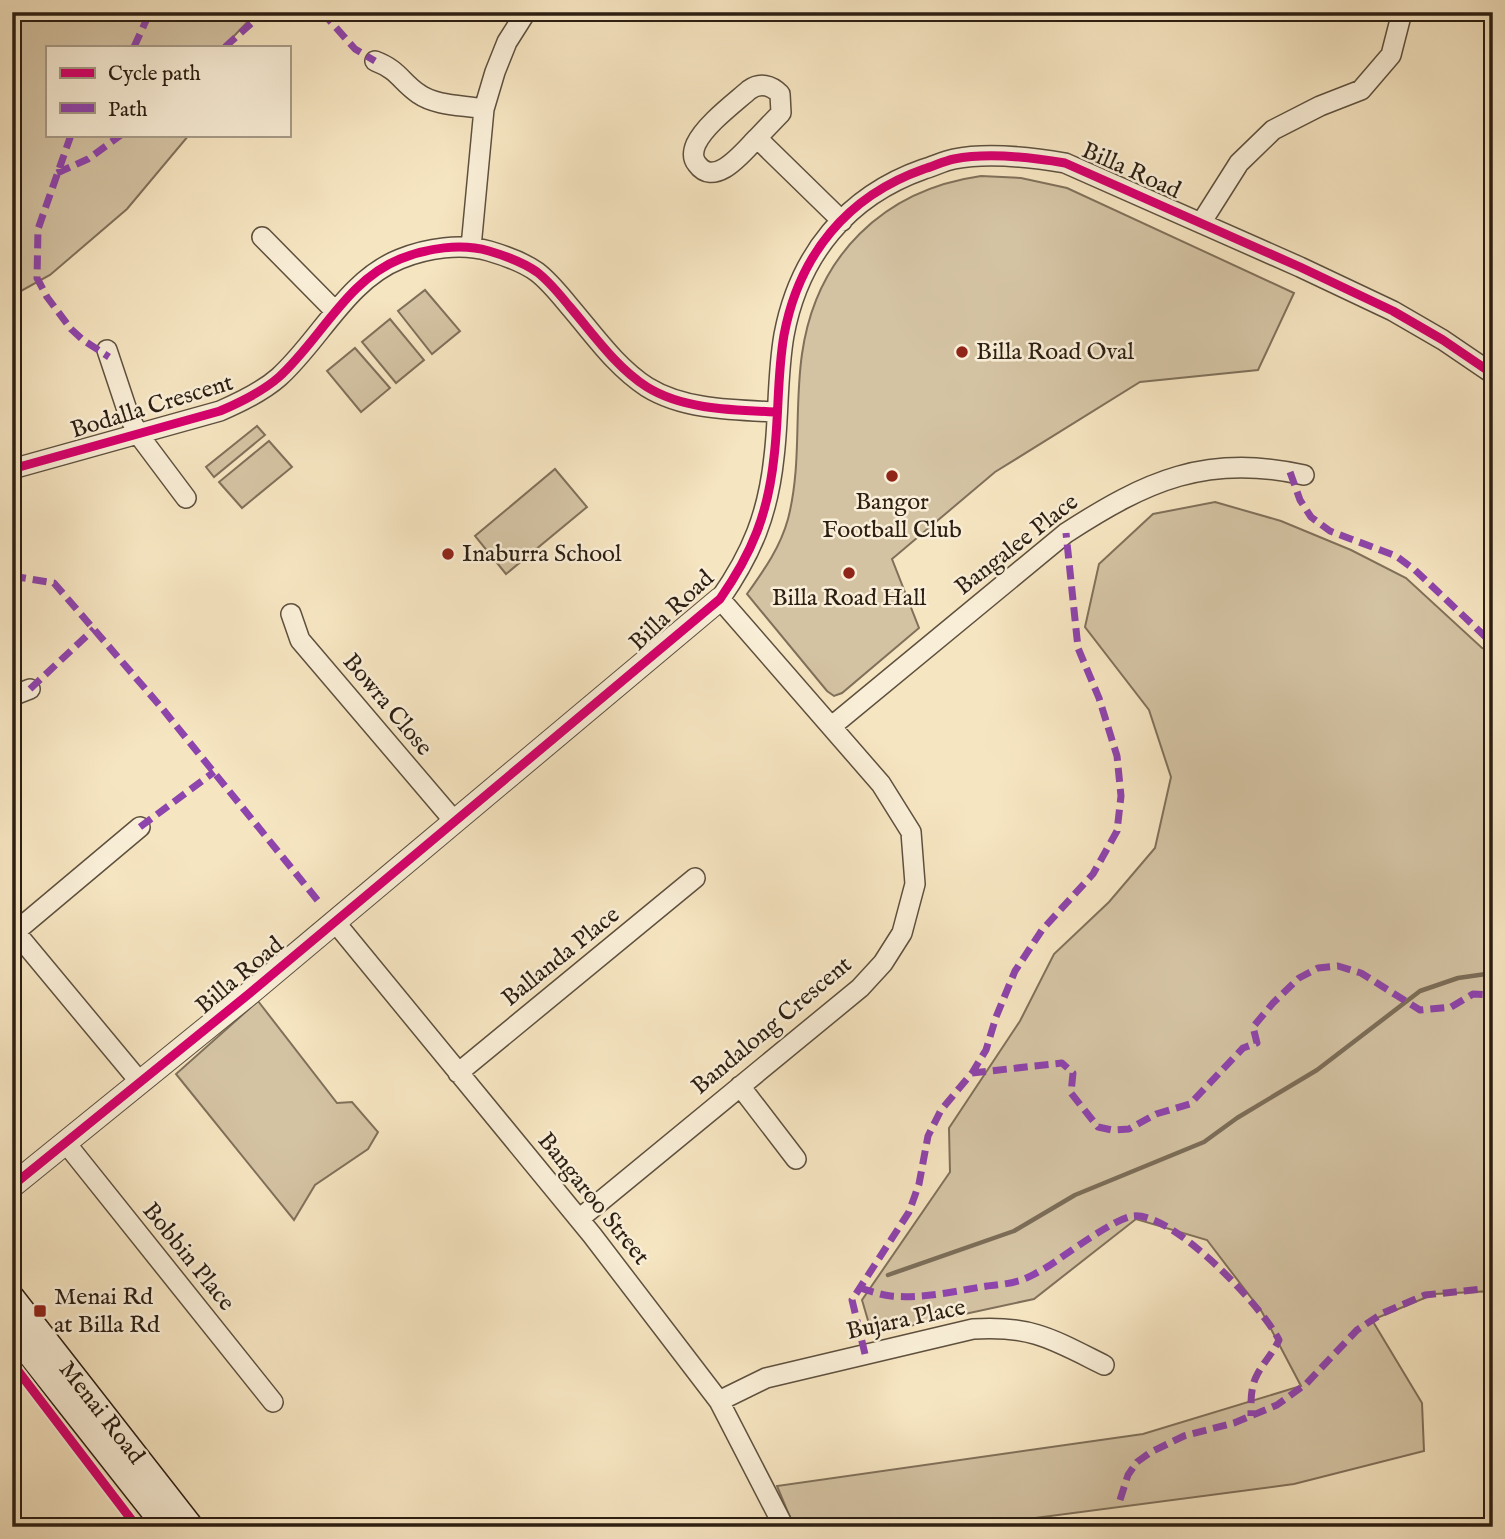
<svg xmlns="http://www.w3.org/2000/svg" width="1505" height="1539" font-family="'IM FELL English',serif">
<rect width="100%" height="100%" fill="#f6e5c1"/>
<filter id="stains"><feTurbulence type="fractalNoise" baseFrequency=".00286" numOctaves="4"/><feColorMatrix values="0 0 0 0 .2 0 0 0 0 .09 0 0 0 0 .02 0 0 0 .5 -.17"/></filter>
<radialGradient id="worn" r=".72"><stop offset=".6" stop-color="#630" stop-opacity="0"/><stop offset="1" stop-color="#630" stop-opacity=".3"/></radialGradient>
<path fill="#d4c3a3" stroke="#80705a" stroke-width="2" d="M12,12H257L233,37L229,47H47V135H189L127,209L50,275L12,296Z
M981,176L1021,178L1067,188L1294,293L1258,370L1140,382L995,472L892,559L919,628L842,693L834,696L827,691L747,594C764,570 780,548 788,519C802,465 794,409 802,354C816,256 883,190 981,176Z
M425,290L460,331L432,354L398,311Z
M390,319L424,360L396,383L362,342Z
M355,348L390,388L361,412L327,371Z
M257,426L265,435L214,477L206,467Z
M269,441L292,467L242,508L219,482Z
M555,469L587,507L506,574L475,536Z
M1215,502L1281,521L1351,550L1406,578L1482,648L1493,652V1291L1434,1294L1372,1320L1422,1403L1424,1451L1294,1484L967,1527H794L777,1486L1143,1434L1301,1386L1262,1312L1207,1240L1136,1219L1034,1299L872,1334L862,1300L950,1172L949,1128L1020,1021L1054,954L1109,902L1155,848L1171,777L1149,710L1085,627L1099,564L1153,514Z
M258,1001L337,1103L352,1102L378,1132L368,1149L315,1185L294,1220L176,1074Z"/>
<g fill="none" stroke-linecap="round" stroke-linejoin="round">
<path stroke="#7c6d58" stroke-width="4.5" d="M888,1275L1014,1231L1075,1195L1204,1142L1237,1118L1317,1070L1420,991L1458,978L1493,973"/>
<defs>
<path id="minor" d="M375,61C399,70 401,82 419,94C436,106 464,105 484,109
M757,138L781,113L780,94C771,85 760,82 749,90C733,104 705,125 696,144C693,151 692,158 697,164C715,189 744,151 757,138L842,221
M1201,223L1239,163L1273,130L1320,106L1361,90L1391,55L1402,12
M262,237L335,311
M471,247L484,109L495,72L507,42L526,12
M107,350L129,416L138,434L186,498
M12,469L220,411C241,402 262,392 279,377C320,340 347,280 400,259C427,248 461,243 489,251C506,256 523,262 537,272C550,282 560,295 570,307C594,335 616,367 647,387C684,410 734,410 777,412
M291,614L300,640L455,822
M12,696L30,689
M832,726L1066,533C1146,481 1207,453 1304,475
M335,922L592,1235L719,1401L784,1527
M12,928L140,1082
M15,932L140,827
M458,1073L695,878
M740,1086L796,1159
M65,1142L273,1402
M579,1219L860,988L883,963L902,933L915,884L911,832L881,784L720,599C752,553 768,514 774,457C779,417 777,375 784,335C799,255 847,196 924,169C934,166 944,161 954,159C989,152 1030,157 1065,163L1300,267L1393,311L1443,340L1493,374
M719,1401L766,1378L973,1329C1031,1325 1054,1340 1104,1365"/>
<path id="tertiary" d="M12,1186L250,993L720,599"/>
<path id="secondary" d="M12,1299L190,1527
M12,1330L167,1527"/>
</defs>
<use href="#minor" stroke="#5e503e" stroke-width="22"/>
<use href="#tertiary" stroke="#5e503e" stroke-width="25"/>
<use href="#secondary" stroke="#2c1e12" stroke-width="29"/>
<use href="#minor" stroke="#f9eed7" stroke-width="19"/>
<use href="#tertiary" stroke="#f9eed7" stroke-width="23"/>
<use href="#secondary" stroke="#f9eed7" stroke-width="26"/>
<path stroke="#8e44ad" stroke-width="7" stroke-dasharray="14 7" stroke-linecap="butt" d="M322,12L355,49L375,61
M134,47L150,12
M225,47L264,12
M71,135L38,229L37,278L47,297L71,329L83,340L109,357
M57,173L88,159L121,135
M1290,472L1300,500L1311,517L1330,531L1396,556L1415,570L1493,644
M12,576L54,583L161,707L319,902
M30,689L94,629
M140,827L214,772
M972,1073L1062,1063L1073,1073L1071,1093L1098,1127L1112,1130L1129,1129L1156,1114L1190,1104L1243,1048L1257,1043L1253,1027L1273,1003L1299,978L1318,968L1338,966L1361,973L1420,1010L1451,1007L1473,994L1493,995
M860,1288C870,1291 881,1295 891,1296C922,1299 956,1291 987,1286C997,1285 1008,1284 1018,1281C1027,1279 1038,1272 1047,1267C1066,1255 1113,1219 1133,1216C1172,1211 1263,1307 1279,1340C1273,1353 1263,1363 1257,1375C1250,1388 1251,1403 1251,1416
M865,1354L852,1300L909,1212L919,1184L928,1136L941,1110L972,1073L986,1050L996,1017L1015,971L1042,930L1093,874L1117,831L1121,796L1117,756L1099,698L1078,648L1066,533
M1120,1500L1128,1475L1137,1462L1151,1452L1184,1436L1234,1423L1277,1405L1306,1384L1357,1330L1383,1313L1425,1295L1493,1288"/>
<defs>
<path id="cycleway" d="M12,469L220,411C241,402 262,392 279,377C320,340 347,280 400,259C427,248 461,243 489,251C506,256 523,262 537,272C550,282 560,295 570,307C594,335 616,367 647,387C684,410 734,410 777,412
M12,1186L250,993L720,599C752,553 768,514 774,457C779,417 777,375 784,335C799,255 847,196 924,169C934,166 944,161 954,159C989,152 1030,157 1065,163L1300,267L1393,311L1443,340L1493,374
M12,1363L137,1527"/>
</defs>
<use href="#cycleway" stroke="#f9eed7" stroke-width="13"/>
<use href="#cycleway" stroke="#d6006c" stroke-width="9"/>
</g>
<g fill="#8f2418" stroke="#f9eed7" stroke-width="2.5">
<circle cx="962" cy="352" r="7"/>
<circle cx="892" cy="476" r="7"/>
<circle cx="448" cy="554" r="7"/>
<circle cx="849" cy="573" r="7"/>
<rect x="33" y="1304" width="14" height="14" rx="3.5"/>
</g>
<g text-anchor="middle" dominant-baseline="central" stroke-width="5" stroke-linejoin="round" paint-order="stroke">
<g font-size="24" fill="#2c1e12" stroke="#f9eed7">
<text transform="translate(1131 171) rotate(24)">Billa Road</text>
<text transform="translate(152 407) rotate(-17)">Bodalla Crescent</text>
<text transform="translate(1017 545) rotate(-38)">Bangalee Place</text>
<text transform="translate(672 611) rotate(-43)">Billa Road</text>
<text transform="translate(387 705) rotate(50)">Bowra Close</text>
<text transform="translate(561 957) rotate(-39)">Ballanda Place</text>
<text transform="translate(240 976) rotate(-40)">Billa Road</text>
<text transform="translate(772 1026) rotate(-40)">Bandalong Crescent</text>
<text transform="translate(593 1199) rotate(51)">Bangaroo Street</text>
<text transform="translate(188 1257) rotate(51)">Bobbin Place</text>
<text transform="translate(906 1320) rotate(-12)">Bujara Place</text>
<text transform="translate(101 1413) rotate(52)">Menai Road</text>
</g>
<g font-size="24" fill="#2c1e12" stroke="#f9eed7" text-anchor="start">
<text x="976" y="352">Billa Road Oval</text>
<text x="892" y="502" text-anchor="middle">Bangor<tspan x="892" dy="28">Football Club</tspan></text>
<text x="462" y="554">Inaburra School</text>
<text x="849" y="598" text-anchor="middle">Billa Road Hall</text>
<text x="54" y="1297">Menai Rd<tspan x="54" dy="28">at Billa Rd</tspan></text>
</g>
</g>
<rect width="1505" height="1539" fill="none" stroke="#f6e5c1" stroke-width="42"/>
<rect x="14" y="14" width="1477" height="1511" fill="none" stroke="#2c1e12" stroke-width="3.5"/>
<rect x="21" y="21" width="1463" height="1497" fill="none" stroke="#2c1e12" stroke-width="2"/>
<rect x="46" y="46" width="245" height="91" fill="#f9eed7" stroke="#a79b88" stroke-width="2"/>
<rect x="60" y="68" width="35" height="10" fill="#d6006c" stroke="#a79b88" stroke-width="2"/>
<text x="108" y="80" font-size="21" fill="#2c1e12">Cycle path</text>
<rect x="60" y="103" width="35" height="10" fill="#8e44ad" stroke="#a79b88" stroke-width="2"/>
<text x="108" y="116" font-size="21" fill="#2c1e12">Path</text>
<rect width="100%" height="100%" filter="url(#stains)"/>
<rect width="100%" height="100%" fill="url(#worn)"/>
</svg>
